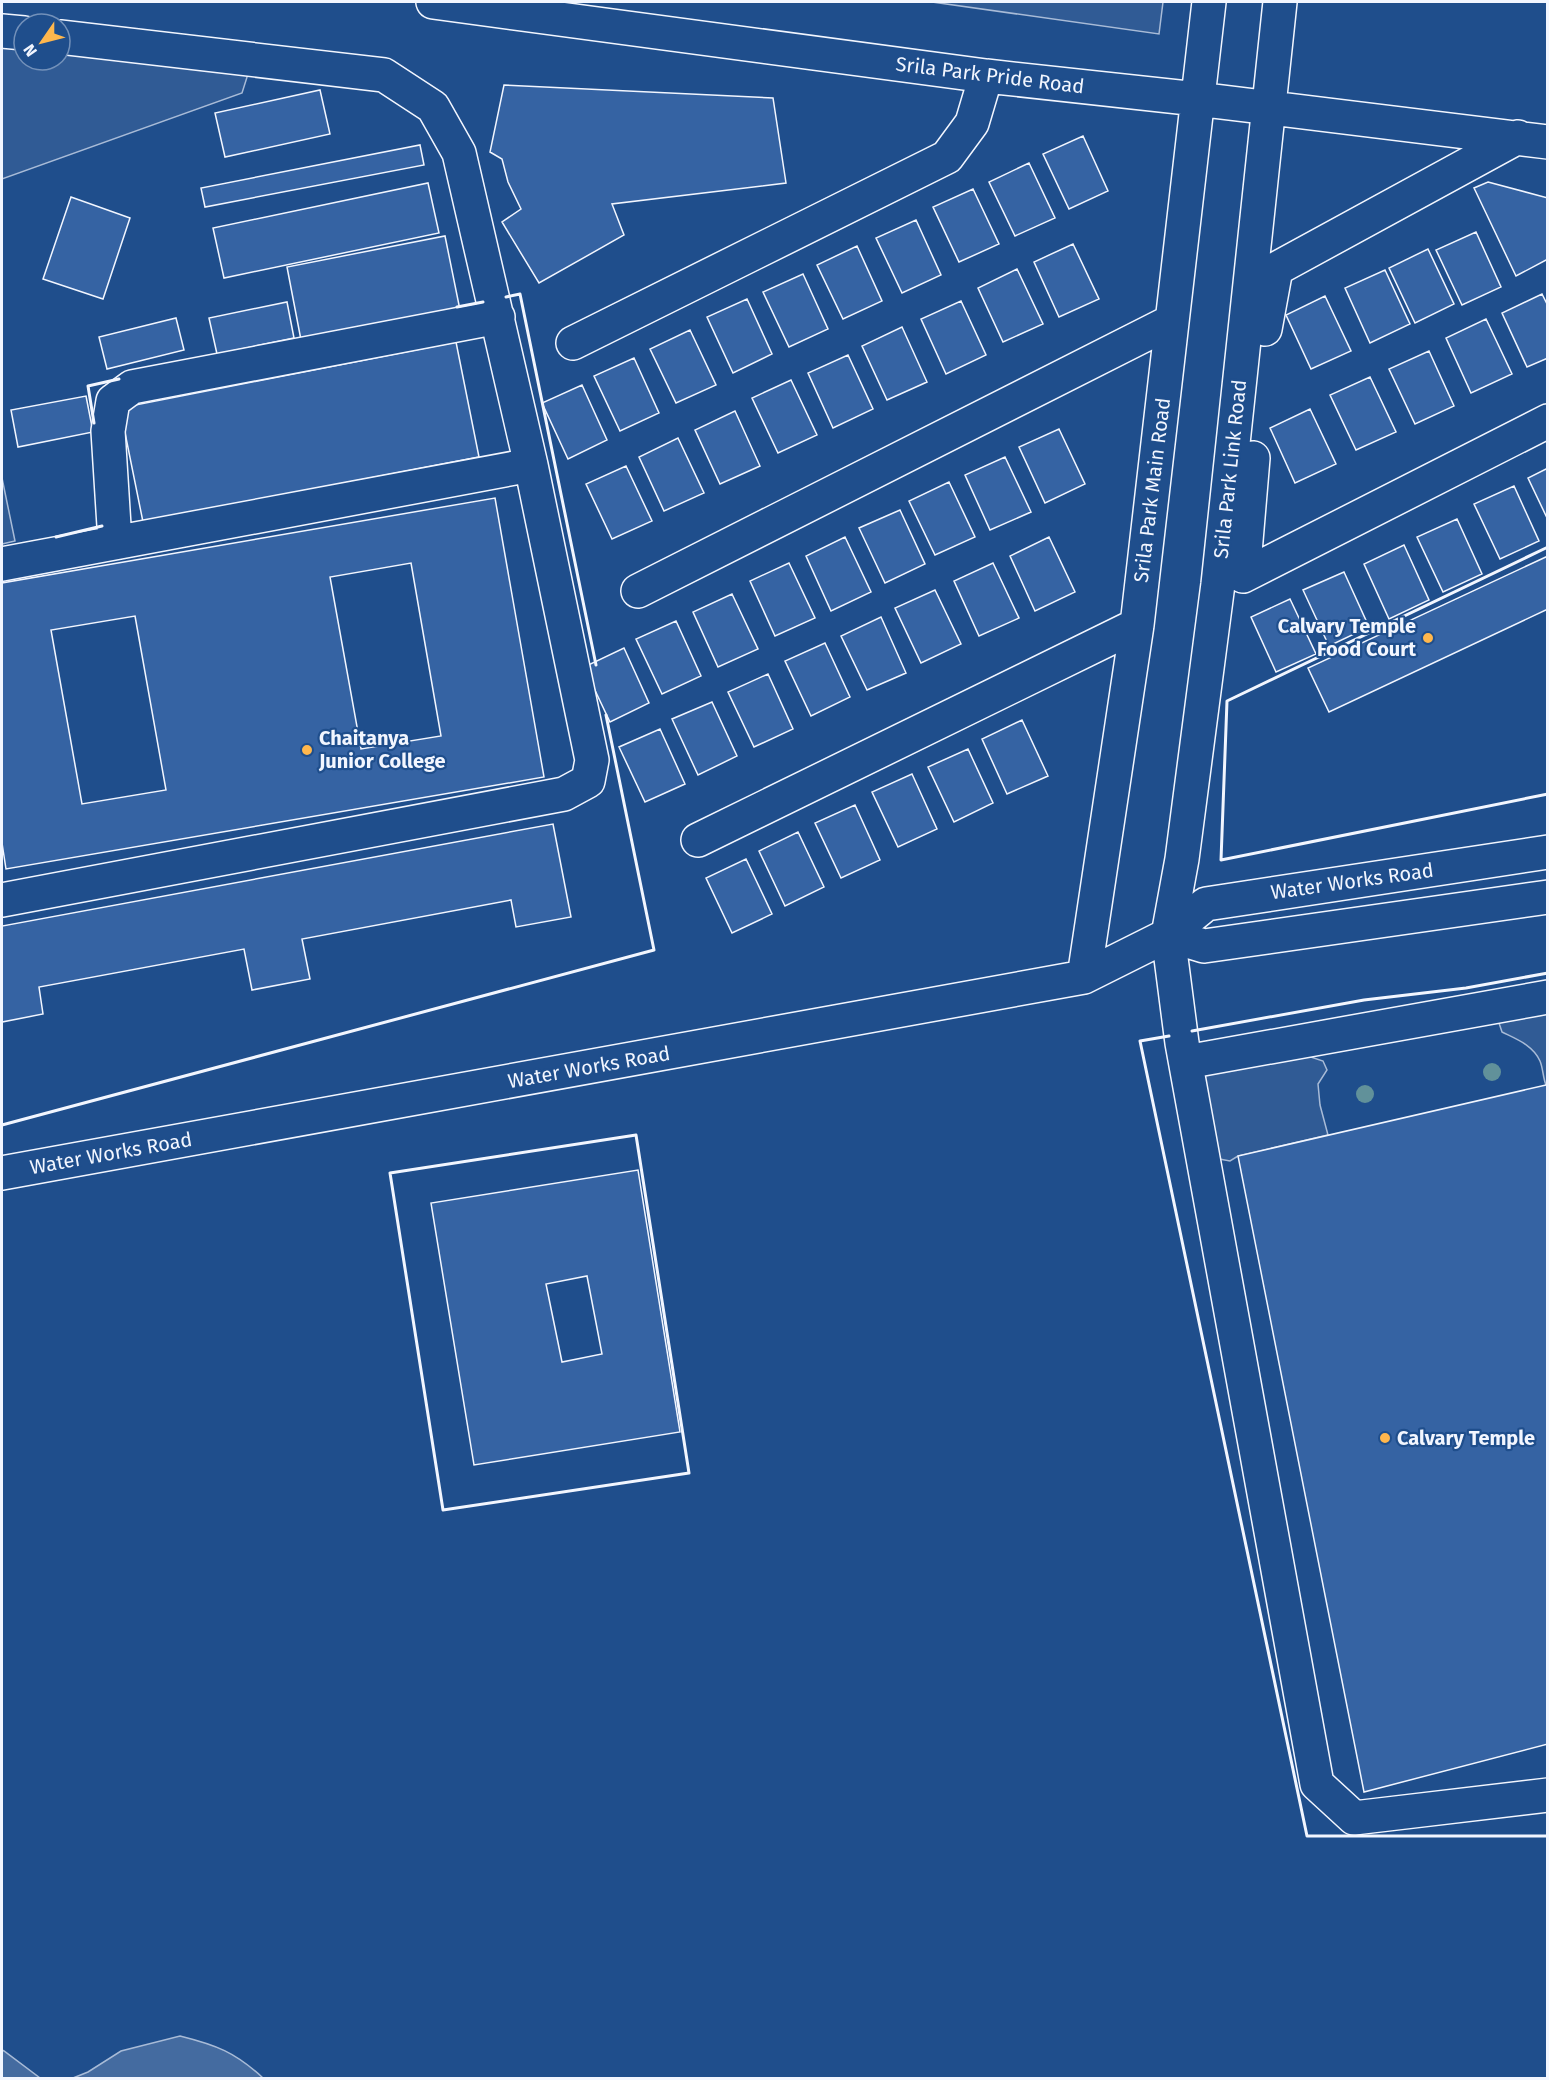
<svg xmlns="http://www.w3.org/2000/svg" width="1549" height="2080" font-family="'Fira Sans',sans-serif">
<rect width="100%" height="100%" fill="#1f4e8c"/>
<path fill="#305b95" stroke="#a8bbd7" stroke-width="1.5" d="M932,2H1163L1159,34Z
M2,23L24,25V60H60V29L255,52L242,93L2,179Z
M2,478L15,541L2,544Z
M1547,1006V1085H1546C1543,1078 1543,1068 1540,1061C1533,1045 1516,1039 1502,1032L1499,1023L1512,1013Z
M1299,1053L1323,1061L1327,1070L1318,1084L1320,1105L1328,1135L1238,1156L1230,1161L1209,1157L1203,1076L1207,1071Z"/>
<path fill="#446ba0" stroke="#a8bbd7" stroke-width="1.5" d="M180,2036C216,2045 235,2052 263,2078H73L88,2072L121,2051Z
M2,2050L4,2051L40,2078H2Z"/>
<path fill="#3563a3" stroke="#f2f6ff" stroke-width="1.5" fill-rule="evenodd" d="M504,85L773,98L786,183L612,204L624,235L539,283L502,222L521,209L508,182L502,159L490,152Z
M320,90L330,134L225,157L215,113Z
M1083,136L1108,191L1069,209L1043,154Z
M420,145L424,165L205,207L201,188Z
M1029,163L1055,218L1015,236L989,182Z
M1488,182L1548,198V259L1516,276L1474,188Z
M428,183L439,233L224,278L213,228Z
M973,189L999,244L959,262L933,207Z
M71,197L130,218L103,299L43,279Z
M916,220L941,275L902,293L876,238Z
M1476,232L1501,287L1462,305L1436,250Z
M445,236L460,310L301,340L287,267Z
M1073,244L1099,299L1059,317L1034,262Z
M857,246L882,301L843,319L817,265Z
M1428,249L1454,304L1415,323L1389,268Z
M1017,269L1043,324L1003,342L978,288Z
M1385,270L1410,324L1370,343L1345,288Z
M803,274L828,329L789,347L763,292Z
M1542,294L1548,306V358L1527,367L1502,313Z
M1325,296L1351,351L1311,369L1286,315Z
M747,299L772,354L733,373L707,317Z
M961,301L986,355L946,374L921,319Z
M287,302L294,338L217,354L209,318Z
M176,318L184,350L107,369L99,337Z
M1486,319L1512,374L1471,393L1446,338Z
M902,327L927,382L887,400L862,346Z
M690,330L716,385L676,403L650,349Z
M456,342L479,457L143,522L120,408Z
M1429,351L1454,406L1415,424L1389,369Z
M848,355L873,409L833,428L808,373Z
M634,358L659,413L620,431L594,376Z
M1370,377L1396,432L1356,450L1330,395Z
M791,380L817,435L778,453L752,398Z
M582,385L607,440L568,459L542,403Z
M86,396L93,432L18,447L11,410Z
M1310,409L1336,464L1295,483L1270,428Z
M735,411L760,466L720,484L695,430Z
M1059,429L1085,484L1045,503L1019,447Z
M678,438L704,493L664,511L639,457Z
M1005,457L1031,512L990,530L965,475Z
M626,466L652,521L612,539L586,484Z
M1548,468V520L1528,478Z
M949,482L975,537L935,555L909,501Z
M1514,486L1539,541L1500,559L1474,504Z
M495,498L544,777L6,869L2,843V583ZM411,563L441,736L361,749L330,577ZM135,616L166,790L82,804L51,630Z
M900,510L925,564L885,583L859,528Z
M1457,519L1482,574L1443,592L1417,537Z
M845,537L871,592L831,611L806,556Z
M1049,537L1075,592L1035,611L1010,556Z
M1404,545L1429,600L1389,619L1364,564Z
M1548,556V609L1329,712L1308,668Z
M789,563L815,618L775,636L750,581Z
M993,563L1019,618L979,636L954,581Z
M1344,572L1369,627L1329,646L1303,590Z
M935,590L961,644L921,663L895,608Z
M732,594L758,649L718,667L693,612Z
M1290,599L1316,654L1276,672L1251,617Z
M881,617L906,673L867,690L841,636Z
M676,621L701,676L662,694L636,639Z
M825,643L850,697L811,716L785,661Z
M624,648L649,703L610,722L584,667Z
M768,674L793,729L754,747L728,692Z
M712,702L737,756L698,775L672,719Z
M1022,720L1048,776L1007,794L982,739Z
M660,729L685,784L645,802L619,747Z
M968,749L993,803L954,822L928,767Z
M912,774L937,829L898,847L872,792Z
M855,805L880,860L841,878L815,823Z
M553,824L571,917L516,927L511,900L302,939L310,979L252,990L244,949L39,987L43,1014L2,1022V926Z
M798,832L824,887L785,906L759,851Z
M746,859L772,914L732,933L706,878Z
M1546,1085H1548V1744L1364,1792L1238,1156Z
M638,1170L680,1432L474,1465L431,1203ZM587,1276L602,1354L562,1362L546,1284Z"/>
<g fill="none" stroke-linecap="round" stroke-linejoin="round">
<defs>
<path id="minor" d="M433,2L986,76L1197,99L1548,142
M1280,2L1218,584L1182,859L1168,935L1182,1043L1317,1784L1354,1818L1548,1795
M2,31L24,33
M1265,329L1276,269L1518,137
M573,343L947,157L972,123L986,76
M115,542L108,431L113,401L132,387L498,317
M2,564L531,465
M1243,576L1253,458
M1243,576L1548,421
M638,591L1172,321
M698,840L1137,625
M2,900L564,794L588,781L592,760L531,465L459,153L433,107L384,75L60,37
M1168,935L1204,946L1548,897
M1084,977L1137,625L1209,2
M1186,1062L1548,997
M2,1173L1084,977L1168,935L1206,904L1548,852"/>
</defs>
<use href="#minor" stroke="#f2f6ff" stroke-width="36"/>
<use href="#minor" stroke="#1f4e8c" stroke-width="33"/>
<path stroke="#f2f6ff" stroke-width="3" d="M506,297L520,294L596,665
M457,307L483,302
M94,423L88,386L119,379
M56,537L102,526
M1548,547L1227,701L1221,860L1548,794
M1192,1031L1364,1000L1466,988L1548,973
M1169,1036L1140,1041L1307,1836H1548
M2,1125L654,950L606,715
M636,1135L689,1473L443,1510L390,1173Z"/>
</g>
<g fill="#61919a">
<circle cx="1492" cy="1072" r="9"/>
<circle cx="1365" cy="1094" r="9"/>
</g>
<g fill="#ffb74d" stroke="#1f4e8c" stroke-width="2">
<circle cx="1428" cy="638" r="6"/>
<circle cx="307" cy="750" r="6"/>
<circle cx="1385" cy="1438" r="6"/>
</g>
<g text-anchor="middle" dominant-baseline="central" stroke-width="4.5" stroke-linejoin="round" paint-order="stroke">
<g font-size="20" fill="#f2f6ff" stroke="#1f4e8c">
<text transform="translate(990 75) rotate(7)">Srila Park Pride Road</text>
<text transform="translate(1230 469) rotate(-84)">Srila Park Link Road</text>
<text transform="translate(1152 490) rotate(-83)">Srila Park Main Road</text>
<text transform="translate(1352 881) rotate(-8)">Water Works Road</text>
<text transform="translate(589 1067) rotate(-10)">Water Works Road</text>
<text transform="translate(111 1153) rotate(-10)">Water Works Road</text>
</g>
<g font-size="20" font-weight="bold" fill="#f2f6ff" stroke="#1f4e8c" text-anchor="start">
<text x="1416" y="626" text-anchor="end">Calvary Temple<tspan x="1416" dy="23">Food Court</tspan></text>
<text x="319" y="738">Chaitanya<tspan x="319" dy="23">Junior College</tspan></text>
<text x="1397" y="1438">Calvary Temple</text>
</g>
</g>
<rect width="1549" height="2080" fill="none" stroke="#f2f6ff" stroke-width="6"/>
<g transform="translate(42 42) rotate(235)"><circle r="28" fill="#1f4e8c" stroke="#7391ba" stroke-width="1.5"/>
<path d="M0-4.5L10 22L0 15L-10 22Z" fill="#ffb74d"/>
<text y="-9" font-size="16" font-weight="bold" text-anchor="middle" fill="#f2f6ff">N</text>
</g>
</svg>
